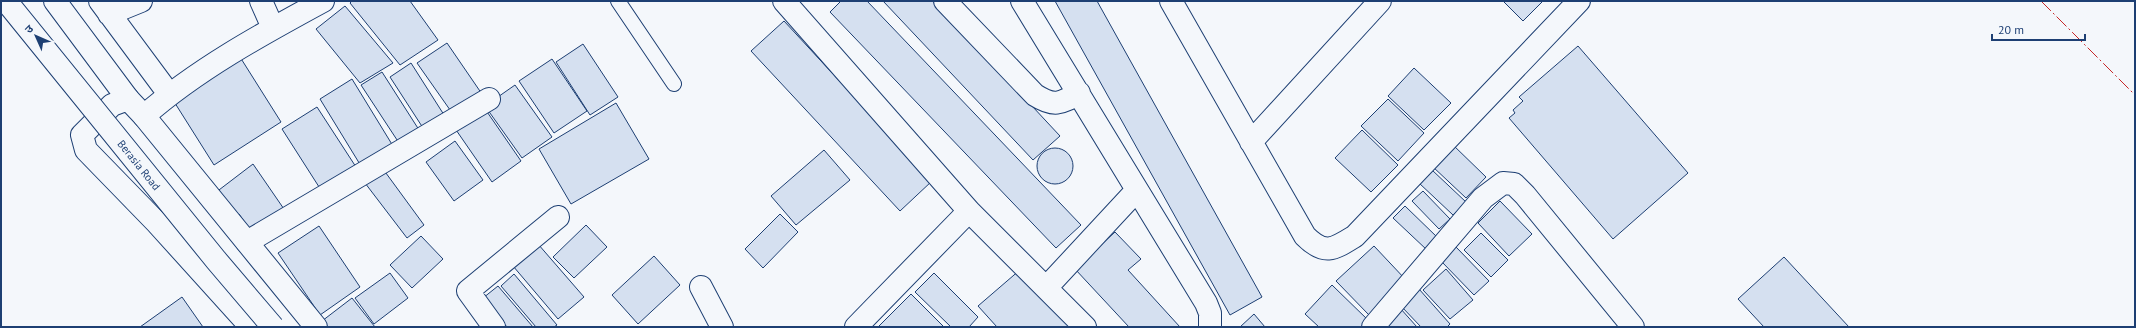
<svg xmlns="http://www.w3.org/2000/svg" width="2136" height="328" font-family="'PT Sans','Noto Sans Devanagari',sans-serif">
<rect width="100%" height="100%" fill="#f4f7fb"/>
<path fill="#d5e0f0" stroke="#1d3f73" d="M352,1H410L438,40L400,65L350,3Z
M841,1H867L1081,225L1056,248L830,12Z
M883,1H934L1060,136L1033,160Z
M1055,1H1097L1262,297L1230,315Z
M1503,1H1543L1523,21Z
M345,6L393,63L360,83L316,29Z
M784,21L932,181L900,211L751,51Z
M447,43L484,97L455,117L417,63Z
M583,44L618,97L590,115L556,62Z
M1578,46L1688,173L1613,239L1509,118L1515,113L1513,110L1523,101L1519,97Z
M240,57L281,122L214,165L173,100Z
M552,59L587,111L554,133L519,81Z
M411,63L446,118L425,131L390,77Z
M1414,68L1451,103L1424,130L1388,96Z
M382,72L421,133L401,146L361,85Z
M352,79L393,146L361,166L320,99Z
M515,85L552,137L522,158L485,106Z
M1388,99L1424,133L1398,161L1361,126Z
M616,103L649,159L571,204L539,149Z
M483,106L521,161L492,182L454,127Z
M317,107L356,167L321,190L282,129Z
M1362,130L1398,165L1371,192L1335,158Z
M455,141L483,180L454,201L426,162Z
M1452,144L1486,177L1466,198L1432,166Z
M1037 166a18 18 0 1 1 36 0a18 18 0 1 1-36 0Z
M824,150L850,180L796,225L771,196Z
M253,164L286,212L252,233L239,214L235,218L215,193Z
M383,169L424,225L407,238L365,183Z
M1432,170L1466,202L1453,215L1419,183Z
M1423,191L1450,219L1439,229L1412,201Z
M1500,201L1532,234L1509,256L1478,223Z
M1405,206L1438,238L1427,250L1393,218Z
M780,214L798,232L763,268L745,249Z
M586,225L607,247L574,278L553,257Z
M319,226L360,287L320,315L278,253Z
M1115,232L1141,259L1128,270L1180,327H1129L1075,269Z
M1481,233L1508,260L1491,277L1464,250Z
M421,236L443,259L412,288L390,265Z
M538,244L584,297L558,319L513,266Z
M1374,246L1406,280L1369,315L1336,281Z
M1456,247L1489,281L1474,295L1441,261Z
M654,256L680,285L638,324L612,295Z
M1784,257L1849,327H1764L1738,299Z
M1021,269L1073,327H997L978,306Z
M1446,269L1473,300L1450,319L1423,290Z
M390,273L408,298L374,324L355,298Z
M934,273L978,317L969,327H951L915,292Z
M514,274L557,325L554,327H536L501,286Z
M1332,285L1369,321L1363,327H1319L1305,314Z
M498,286L533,327H507L483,298Z
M1419,289L1450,324L1447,327H1421L1401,306Z
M911,294L944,327H878Z
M182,297L203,327H140Z
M352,298L375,327H326L322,321Z
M1400,308L1417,327H1385Z
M1254,314L1265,327H1240Z"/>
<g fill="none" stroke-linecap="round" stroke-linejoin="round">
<defs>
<path id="service" d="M618,1L674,84"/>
<path id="minor" d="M55,1L128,99
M100,1L169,94
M261,1L273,28
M784,1L969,211L1085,327
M945,1L1035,95C1054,107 1060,104 1079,93
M1022,1L1206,303L1210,313V327
M1171,1L1305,236C1325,256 1334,249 1355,236L1579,1
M109,14L141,1
M144,116C196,70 262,34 323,1
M1251,142L1380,1
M247,242L489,99
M701,287L722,327
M1046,288L1137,190
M494,327L468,291L558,217
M856,327L969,211
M1373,327L1483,198L1503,183L1514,184L1525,195L1633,327"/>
<path id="tertiary" d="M251,327L157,223L86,150L82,135L112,105L128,99L144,116L316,327"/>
</defs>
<use href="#service" stroke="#1d3f73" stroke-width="16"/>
<use href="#minor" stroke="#1d3f73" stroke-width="24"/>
<use href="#tertiary" stroke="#1d3f73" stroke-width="24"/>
<use href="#service" stroke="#f4f7fb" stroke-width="14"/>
<use href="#minor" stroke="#f4f7fb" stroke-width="22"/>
<use href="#tertiary" stroke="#f4f7fb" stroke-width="22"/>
<defs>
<path id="primary-bridge" d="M6,1L216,260L273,327"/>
</defs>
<use href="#primary-bridge" stroke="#1d3f73" stroke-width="24" stroke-linecap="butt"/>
<use href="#primary-bridge" stroke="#f4f7fb" stroke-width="22"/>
<path stroke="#c62828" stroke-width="1" stroke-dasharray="14 3 2 3" stroke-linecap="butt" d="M2041,1L2135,95"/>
</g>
<g text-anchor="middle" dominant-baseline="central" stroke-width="3" stroke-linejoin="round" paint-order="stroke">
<g font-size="11" fill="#1d3f73" stroke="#f4f7fb">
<text transform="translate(139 165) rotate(51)">Berasia Road</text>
</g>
</g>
<rect width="2136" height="328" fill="none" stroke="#1d3f73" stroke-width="4"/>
<g transform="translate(36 36) rotate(315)" stroke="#f4f7fb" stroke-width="3" paint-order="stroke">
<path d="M0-3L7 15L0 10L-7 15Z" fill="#1d3f73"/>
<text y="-6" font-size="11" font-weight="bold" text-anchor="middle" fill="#1d3f73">उ</text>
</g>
<path d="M1992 34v6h93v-6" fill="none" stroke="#1d3f73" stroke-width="2"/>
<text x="1998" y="34" font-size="12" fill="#1d3f73" stroke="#f4f7fb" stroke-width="3" paint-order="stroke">20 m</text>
</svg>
